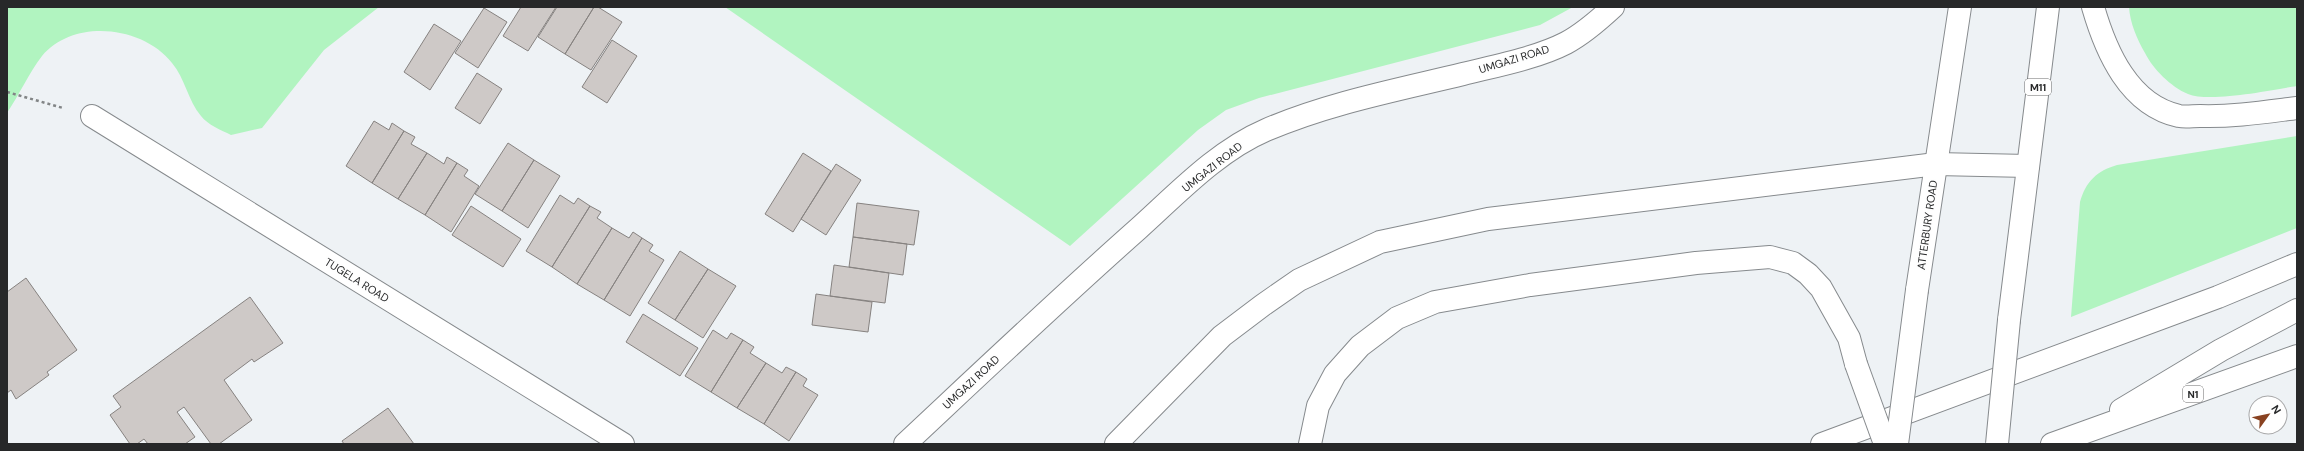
<svg xmlns="http://www.w3.org/2000/svg" width="2304" height="451" font-family="'DM Sans',sans-serif">
<rect width="100%" height="100%" fill="#eef2f5"/>
<path fill="#b1f4c0" d="M7,7H379L324,50L262,128L231,135C221,130 208,125 201,116C188,101 185,78 172,63C143,26 74,18 42,56C29,73 19,95 7,113Z
M725,7H1573L1540,25L1259,98L1226,110L1198,130L1070,246Z
M2129,7H2297V86C2272,90 2210,103 2188,94C2171,87 2153,69 2145,53C2137,39 2130,23 2129,7Z
M2297,136V228L2071,317L2080,202C2086,181 2097,171 2117,165Z"/>
<path fill="#cec9c7" stroke="#868280" d="M521,7H556L528,51L503,36Z
M557,7H594L565,54L538,37Z
M594,7H598L622,22L591,70L565,54Z
M484,8L507,22L478,68L455,53Z
M434,24L461,41L430,90L404,72Z
M612,40L637,56L607,103L582,87Z
M477,73L502,89L480,124L455,108Z
M374,121L389,130L392,123L404,131L372,183L346,166Z
M404,131L415,137L411,144L427,153L398,199L372,183Z
M508,143L534,160L502,211L475,194Z
M427,153L444,164L447,157L457,163L425,215L398,199Z
M803,153L831,171L793,232L765,214Z
M534,160L560,176L528,228L502,211Z
M457,163L468,170L464,176L479,186L451,232L425,215Z
M836,164L861,180L826,235L801,219Z
M560,195L574,204L578,198L590,206L552,267L526,251Z
M857,203L919,211L914,245L853,237Z
M471,206L521,239L503,267L452,235Z
M590,206L601,212L597,218L612,228L577,284L552,267Z
M612,228L629,238L633,232L642,238L604,300L577,284Z
M853,237L907,244L903,275L849,267Z
M642,238L653,245L649,251L664,260L630,316L604,300Z
M680,251L708,269L675,320L648,303Z
M834,265L889,273L885,303L830,296Z
M708,269L736,286L703,338L675,320Z
M26,278L77,350L47,372L49,375L16,399L11,390L7,393V292Z
M816,294L872,302L868,332L812,325Z
M250,297L283,343L254,362L252,359L224,380L252,420L219,444H211L184,407L177,412L195,437L185,444H148L144,439L137,444H130L110,415L121,407L113,396Z
M643,314L698,348L680,376L626,342Z
M713,330L727,339L731,333L743,340L711,392L685,376Z
M743,340L754,347L750,353L766,363L737,408L711,392Z
M766,363L782,373L786,367L796,372L764,424L737,408Z
M796,372L807,379L803,386L818,395L789,441L764,424Z
M388,408L414,444H344L342,441Z"/>
<g fill="none" stroke-linecap="round" stroke-linejoin="round">
<defs>
<path id="minor" d="M92,116L623,444
M905,444C982,372 1059,299 1138,229C1177,194 1217,151 1266,130C1329,103 1397,90 1463,74C1495,66 1537,58 1566,43C1583,34 1599,20 1613,7"/>
<path id="primary" d="M1917,290L1960,7
M2009,320L2048,7"/>
<path id="motorway" d="M2093,7C2106,52 2129,105 2179,116C2185,117 2193,116 2200,116C2233,117 2265,112 2297,108
M2121,410L2221,350L2297,310
M1116,444L1222,336L1263,305L1299,280L1380,242L1488,219L1936,164L2028,166
M1310,444L1318,406L1335,374L1360,346L1397,318L1435,302L1530,285L1696,263L1770,257L1793,263L1808,274L1821,288L1849,338L1856,364
M1822,444L2218,297L2297,264
M2052,444L2297,356"/>
</defs>
<use href="#minor" stroke="#868a8d" stroke-width="24"/>
<use href="#primary" stroke="#868a8d" stroke-width="24"/>
<use href="#motorway" stroke="#868a8d" stroke-width="24"/>
<path stroke="#828586" stroke-width="2.5" stroke-dasharray="3 3" stroke-linecap="butt" d="M7,92L63,108"/>
<use href="#minor" stroke="#fff" stroke-width="22"/>
<use href="#primary" stroke="#fff" stroke-width="22"/>
<use href="#motorway" stroke="#fff" stroke-width="22"/>
<defs>
<path id="primary-bridge" d="M1897,444L1917,290
M1997,444L2009,320"/>
<path id="motorway-bridge" d="M1856,364L1885,444"/>
</defs>
<use href="#primary-bridge" stroke="#868a8d" stroke-width="24" stroke-linecap="butt"/>
<use href="#motorway-bridge" stroke="#868a8d" stroke-width="24" stroke-linecap="butt"/>
<use href="#primary-bridge" stroke="#fff" stroke-width="22"/>
<use href="#motorway-bridge" stroke="#fff" stroke-width="22"/>
</g>
<g text-anchor="middle" dominant-baseline="central" stroke-width="4" stroke-linejoin="round" paint-order="stroke">
<g fill="#fefefe" stroke="#686869" stroke-width="1">
<rect x="2025" y="79" width="26" height="16" rx="3"/>
<rect x="2183" y="386" width="20" height="16" rx="3"/>
</g>
<g font-size="10" font-weight="bold" fill="#272829">
<text x="2038" y="87">M11</text>
<text x="2193" y="394">N1</text>
</g>
<g font-size="11" fill="#272829" stroke="#fefefe">
<text transform="translate(1514 59) rotate(-17)">UMGAZI ROAD</text>
<text transform="translate(1212 167) rotate(-38)">UMGAZI ROAD</text>
<text transform="translate(1927 225) rotate(-82)">ATTERBURY ROAD</text>
<text transform="translate(357 280) rotate(32)">TUGELA ROAD</text>
<text transform="translate(971 382) rotate(-43)">UMGAZI ROAD</text>
</g>
</g>
<rect width="2304" height="451" fill="none" stroke="#272829" stroke-width="16"/>
<g transform="translate(2268 415) rotate(57)"><circle r="19" fill="#fefefe" stroke="#a8a8a9"/>
<path d="M0-3L7 15L0 10L-7 15Z" fill="#884120"/>
<text y="-6" font-size="11" font-weight="bold" text-anchor="middle" fill="#272829">N</text>
</g>
</svg>
